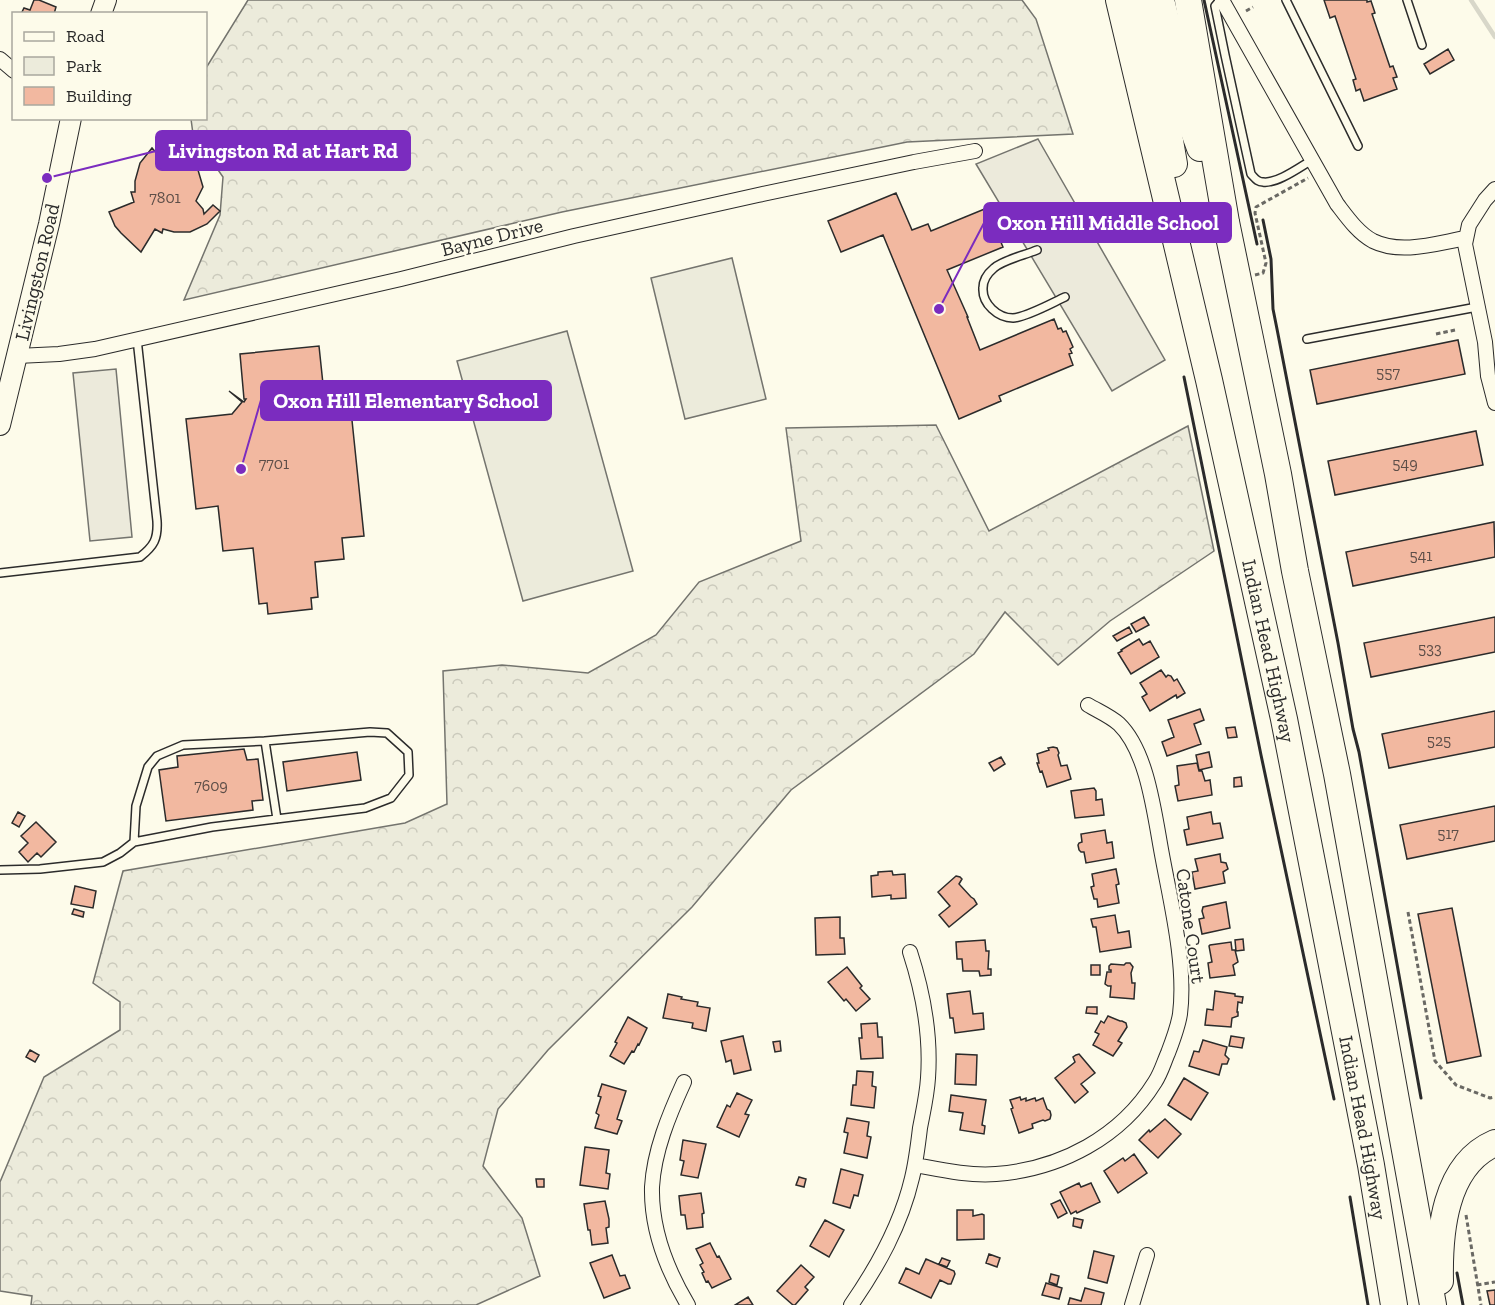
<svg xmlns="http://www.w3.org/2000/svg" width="1495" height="1305" font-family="'Zilla Slab',serif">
<defs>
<pattern id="forest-crowns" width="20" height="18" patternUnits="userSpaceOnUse" patternTransform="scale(1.5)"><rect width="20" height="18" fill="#ecebdb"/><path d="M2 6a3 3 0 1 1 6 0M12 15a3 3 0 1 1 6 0" fill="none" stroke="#cbcabc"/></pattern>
</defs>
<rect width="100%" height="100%" fill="#fdfbea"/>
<path fill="url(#forest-crowns)" stroke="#74746e" stroke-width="1.5" d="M248,0H1022L1036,19L1073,134L907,142L562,212L184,300L220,215L223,177L193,134L191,119L206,118V68Z
M936,425L989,531L1188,426L1214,551L1110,621L1058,665L1005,612L974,654L791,790L692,907L548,1050L498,1109L483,1166L522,1218L540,1276L476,1305H31L32,1296L0,1291V1182L44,1077L120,1030V1002L93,983L123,871L405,823L447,804L443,671L502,665L588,673L656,635L699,582L801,541L786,428Z"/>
<path fill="#ecebdb" stroke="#74746e" stroke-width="1.5" d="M732,258L766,399L685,419L651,278Z
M567,331L633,571L523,601L457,361Z"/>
<path fill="#eceadb" stroke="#74746e" stroke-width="1.5" d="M1038,139L1165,360L1112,391L976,164Z
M116,369L132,537L90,541L73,373Z"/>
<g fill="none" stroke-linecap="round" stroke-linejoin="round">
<path stroke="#d8d7c9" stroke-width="4.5" d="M1471,0L1495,37"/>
</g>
<path fill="#f2b8a0" stroke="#2b2b2b" stroke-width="1.5" d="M34,0H39L56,7L54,14H21L24,8L30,10Z
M1324,0H1367V2L1371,1L1375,13L1372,14L1390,67L1393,66L1397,77L1393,78L1397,89L1364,101L1360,89L1356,91L1353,80L1356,79L1335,16L1330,18Z
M1448,49L1454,60L1430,74L1424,64Z
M169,145L180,164L185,163L198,170L203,187L196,201L203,209L204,214L213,205L220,211L207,224L190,232H174L163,229L162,233L155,229L141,252L121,233L115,226L109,212L134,202L131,192H135V181L140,163L152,148L158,155Z
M896,193L912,230L928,224L931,231L987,208L990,214L992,213L994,218L998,216L1005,233L1001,234L1003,239L1000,240L1003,247L947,270L968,317H967L980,350L1054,319L1058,329L1061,328L1063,332L1066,331L1073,347L1070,349L1072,353L1069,354L1073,365L999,396L1001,401L959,419L883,235L841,252L828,221Z
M1458,340L1465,374L1317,404L1310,370Z
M319,346L325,403L350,401L364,536L342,538L344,559L315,562L318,597L311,598L312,609L268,614L267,603L259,604L253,548L223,551L218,506L196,509L186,419L232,414L242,402L229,391L244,402L246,399H244L240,354Z
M1476,431L1483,465L1335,495L1328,461Z
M1494,522L1495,557L1353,586L1346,552Z
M1144,617L1149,625L1136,632L1131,624Z
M1495,617V652L1371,677L1364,643Z
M1129,627L1132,633L1117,641L1113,636Z
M1139,639L1143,645L1150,641L1159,657L1131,674L1118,653L1122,651L1121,650Z
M1161,670L1166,677L1168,675L1171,676L1174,681L1177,679L1185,693L1177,698L1176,695L1150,711L1142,697L1147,694L1140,683Z
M1200,709L1204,720L1194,724L1201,744L1167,756L1162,742L1174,737L1168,720Z
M1495,711V747L1389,768L1382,734Z
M1235,727L1237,737L1228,738L1226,728Z
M1053,747L1057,748L1059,753L1058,755L1061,766L1067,765L1071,779L1047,787L1042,771L1040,772L1037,763H1039L1037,754L1049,750L1048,748Z
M244,749L247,760L258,759L263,800L252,801L253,810L166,821L159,770L178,767L177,756Z
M357,752L361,780L287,791L283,762Z
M1209,752L1212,767L1199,770L1196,755Z
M1001,757L1005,764L994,771L989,763Z
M1197,763L1199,771H1202L1205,781L1210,780L1212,795L1178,801L1175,786L1179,785L1177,766Z
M1241,777L1242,786L1234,787V778Z
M1094,788L1096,791V800L1102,799L1104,815L1075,818L1071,791Z
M1495,806V841L1407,859L1400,825Z
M18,812L25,816L19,827L12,823Z
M1211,812L1213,824L1220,823L1223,838L1187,845L1184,830L1189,829L1187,817Z
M36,822L56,842L41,857L37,853L28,862L19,852L28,843L21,836Z
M1105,830L1107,843L1112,842L1114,858L1086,863L1084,852H1081L1079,850L1078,845L1079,843L1082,842L1081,834Z
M1220,854L1221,862L1226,863L1228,869L1223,872L1225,883L1195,889L1192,872L1198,871L1195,859Z
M1116,869L1119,884L1116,885L1119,903L1098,907L1097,899H1094L1091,887L1094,886L1092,874Z
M892,871L893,875L905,874L906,898L891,899V895L872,897L871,876L878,875V872Z
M956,876L960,877L962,879L959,884L971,897L974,899L977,904L949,927L939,915L950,906L938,892Z
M75,886L96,891L93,908L71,904Z
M1226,902L1230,928L1202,934L1199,919L1204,918L1202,911L1203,907Z
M1452,908L1481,1056L1447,1063L1418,914Z
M74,909L84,912L83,917L72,914Z
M1115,915L1118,933L1129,931L1131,947L1100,952L1096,927H1093L1091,919Z
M840,917V938H844L845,954L816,955L815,918Z
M1243,939L1244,950L1236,951L1235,940Z
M985,940L986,951H989L988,969H991V975L980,976L979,971H963L962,959H957L956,942Z
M1231,942L1232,950H1235L1238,962L1233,965L1235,975L1210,978L1208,963L1212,962L1209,946L1210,945Z
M1126,963H1130L1133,967L1131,973L1132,983H1135L1134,999L1110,997L1111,986H1108L1105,984L1107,972H1111V970H1109V966L1111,964L1124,965Z
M1091,965H1100V975H1091Z
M847,967L862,986L860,988L870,999L856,1011L846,999L844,1001L828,982Z
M970,991L973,1014L983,1013L984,1029L955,1033L953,1018H950L947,994Z
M1215,991L1235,994V996L1243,997L1242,1003L1238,1002L1237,1012H1238V1016L1232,1018L1231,1027L1205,1025L1207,1009L1213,1010Z
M668,994L682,997L681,999L698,1002L697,1006L710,1008L706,1031L692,1028L693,1023L663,1018Z
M1087,1007H1097V1014L1086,1013Z
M1108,1016L1120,1021H1122L1126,1023L1127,1027L1118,1041L1122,1043L1113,1056L1093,1045L1099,1034L1095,1032L1101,1021L1104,1023Z
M628,1017L647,1028L639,1045L638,1044L634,1052L632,1051L624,1064L610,1056L617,1043L615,1042Z
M877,1023L878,1037H882L883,1058L861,1059L859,1038H862L861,1024Z
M743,1036L751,1070L734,1074L731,1060L726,1062L721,1041Z
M1231,1036L1244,1038L1242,1048L1229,1046Z
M1203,1040L1227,1047L1225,1055L1229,1059L1227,1064H1222L1219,1075L1189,1066L1194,1051L1199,1052Z
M780,1041L781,1051L775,1052L773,1042Z
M30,1050L39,1055L35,1062L26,1057Z
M956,1054L977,1055L976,1085L955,1084Z
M1079,1054L1095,1073L1081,1084L1088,1092L1075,1103L1055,1078L1075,1062L1073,1057L1076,1055Z
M857,1071L873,1072L872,1086L876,1087L874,1108L851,1105L853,1085H856Z
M1184,1078L1208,1093L1191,1120L1168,1105Z
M602,1084L626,1091L617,1119L622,1121L617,1134L595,1128L599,1115L596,1113L601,1097L598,1096Z
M737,1093L752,1100L745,1114L749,1115L739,1137L717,1127L727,1105L730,1107Z
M951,1095L986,1100L982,1125L985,1126L984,1134L960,1130L963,1113L949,1111Z
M1020,1097L1021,1100L1026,1098V1101L1035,1098L1036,1101L1043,1098L1047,1109L1050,1111L1051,1115L1050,1119L1045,1121L1043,1120L1032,1124L1033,1128L1019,1133L1011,1109L1013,1108L1010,1100Z
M847,1118L869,1122L867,1136L871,1137L867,1158L844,1153L848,1133L844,1132Z
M1165,1119L1181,1134L1158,1158L1139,1140L1149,1130L1150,1132Z
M683,1140L706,1144L698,1178L681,1175L684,1161L680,1160Z
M585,1147L609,1150L606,1173L610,1174L608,1189L580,1185Z
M1134,1154L1147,1173L1118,1193L1104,1171L1123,1158L1125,1161Z
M841,1169L863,1175L858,1196L854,1195L850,1208L833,1203Z
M799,1177L806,1179L804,1187L796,1185Z
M536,1179H544V1187H537Z
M1079,1183L1081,1187L1091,1183L1100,1202L1077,1213L1076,1211L1071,1214L1060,1192Z
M701,1193L704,1213L702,1214L703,1227L687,1229L685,1215H681L679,1196Z
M1060,1200L1067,1213L1058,1218L1051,1204Z
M605,1201L609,1219V1227L606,1228L608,1243L592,1245L590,1230H588L584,1204Z
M957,1210H973V1216L982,1214L984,1215V1239L957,1240Z
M1074,1218L1083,1220L1081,1228L1073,1226Z
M825,1220L844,1230L829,1257L810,1246Z
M710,1243L717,1257L719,1256L731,1279L712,1288L708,1281L706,1282L702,1273L704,1272L700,1265L703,1263L696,1249Z
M1094,1251L1114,1256L1107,1283L1088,1278Z
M989,1254L1000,1258L997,1267L986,1263Z
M612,1255L620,1276L625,1275L630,1288L604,1298L590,1263Z
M942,1258L950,1261L947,1267L939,1264Z
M926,1259L954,1271L955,1274L951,1284H948L940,1280L931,1298L899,1283L906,1268L919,1274Z
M801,1265L814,1277L805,1287L808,1290L795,1305H793L777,1291Z
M1051,1274L1059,1276L1057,1285L1049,1282Z
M1046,1283L1062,1288L1059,1299L1042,1295Z
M1085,1288L1104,1293L1101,1305H1068L1070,1298L1081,1301Z
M1495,1290V1305H1490L1487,1291Z
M748,1297L753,1305H735Z"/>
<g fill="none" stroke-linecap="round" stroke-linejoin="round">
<defs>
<path id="lane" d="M1220,0L1215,6L1225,55L1251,174C1255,178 1257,182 1263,182C1277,184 1300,167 1312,160
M1286,0L1358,146
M1407,0L1422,45
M1037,250C1025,255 1003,260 994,268C988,273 983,280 983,288C982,304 998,318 1013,318C1027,317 1052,303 1065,297
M1307,339L1477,307
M0,573L140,557C154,546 158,539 157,521L137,339
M265,741L277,819
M0,870L40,869L103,862L120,853L134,842L136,806L148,767L157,756L183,745L265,741L370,732L387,733L408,752L409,775L391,798L365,808L212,827L134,842"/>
<path id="street" d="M1222,0L1337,204C1347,217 1358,233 1373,241C1401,255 1437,243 1466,238
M0,59L14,71
M1495,189L1485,200L1469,225L1465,244L1485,342L1488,376L1495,403
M17,356L59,354L95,349L401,279L574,236L758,195L914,162L975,151
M684,1082C669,1115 654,1151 652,1187C651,1229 667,1270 688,1305
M915,1165C942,1170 969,1176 996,1174C1061,1169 1121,1137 1155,1082C1161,1073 1164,1062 1168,1053C1173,1040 1178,1027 1180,1014C1186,966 1172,908 1163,860C1155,820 1149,753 1119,724C1110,716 1098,711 1088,705
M851,1305C878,1266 901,1225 912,1178C916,1162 918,1145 920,1128C923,1112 927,1095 928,1078C931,1036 923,992 910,952
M1132,1305L1147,1255"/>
<path id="secondary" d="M101,14L106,0
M0,425L49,224L71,118"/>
<g id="highway">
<path id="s1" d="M1119,0L1209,380L1284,719L1371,1165L1394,1305"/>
<path d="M1141,0L1168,129L1174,164"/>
<path d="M1161,0L1192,126L1200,148"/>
<path d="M1188,0L1226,222L1278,474L1295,571L1337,774L1433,1305"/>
<path d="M1440,1281C1439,1233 1444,1165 1495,1143"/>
</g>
</defs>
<use href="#lane" stroke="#2b2b2b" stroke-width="10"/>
<use href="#street" stroke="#2b2b2b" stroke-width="16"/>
<use href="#secondary" stroke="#2b2b2b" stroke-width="22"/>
<use href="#highway" stroke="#2b2b2b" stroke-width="28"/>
<path stroke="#6a6964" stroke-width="3" stroke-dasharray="4.5 3" stroke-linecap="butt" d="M1246,11L1253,7
M1255,275L1263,273L1266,263L1255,213L1256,207L1308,178
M1436,334L1455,330
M1408,912L1435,1061L1456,1085L1490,1098L1495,1097
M1466,1215L1481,1305
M1477,1285L1495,1282"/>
<use href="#lane" stroke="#fdfbea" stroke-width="7"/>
<use href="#street" stroke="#fdfbea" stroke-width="14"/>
<use href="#secondary" stroke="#fdfbea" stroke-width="20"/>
<use href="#highway" stroke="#fdfbea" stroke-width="26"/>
<path stroke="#2b2b2b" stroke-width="3" d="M1204,0L1257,244
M1263,220L1271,259L1273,309L1277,329L1338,643L1353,729L1359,752L1421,1098
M1184,377L1261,755L1334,1099
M1350,1197L1368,1305
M1457,1273L1463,1305"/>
</g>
<g text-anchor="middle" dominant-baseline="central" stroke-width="4.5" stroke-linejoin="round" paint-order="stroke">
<g font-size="16" fill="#5d4e48">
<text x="165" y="197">7801</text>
<text x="1388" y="372">557</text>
<text x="274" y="463">7701</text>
<text x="1405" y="463">549</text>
<text x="1421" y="555">541</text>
<text x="1430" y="648">533</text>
<text x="1439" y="740">525</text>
<text x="211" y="785">7609</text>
<text x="1448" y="833">517</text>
</g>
<g font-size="20" fill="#2b2b2b" stroke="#fdfbea">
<text transform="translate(492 237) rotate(-14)">Bayne Drive</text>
<text transform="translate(37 272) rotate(-77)">Livingston Road</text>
<text stroke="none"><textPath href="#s1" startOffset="668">Indian Head Highway</textPath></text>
<text transform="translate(1191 926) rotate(82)">Catone Court</text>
<text stroke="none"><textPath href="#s1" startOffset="1154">Indian Head Highway</textPath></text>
</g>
</g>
<path fill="none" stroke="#7b2cbf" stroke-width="2" d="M47 178L156 151M939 309L984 223M241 469L261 400"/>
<g fill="#7b2cbf" stroke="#fdfbea" stroke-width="2">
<circle cx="47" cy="178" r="6"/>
<circle cx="939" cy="309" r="6"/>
<circle cx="241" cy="469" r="6"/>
</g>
<g fill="#7b2cbf" stroke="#7b2cbf" stroke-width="2">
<rect x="156" y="131" width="254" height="39" rx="6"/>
<rect x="984" y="203" width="247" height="39" rx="6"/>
<rect x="261" y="381" width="290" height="39" rx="6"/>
</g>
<g font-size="21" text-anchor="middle" font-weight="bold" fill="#fff">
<text x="283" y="158">Livingston Rd at Hart Rd</text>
<text x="1108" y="230">Oxon Hill Middle School</text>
<text x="406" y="408">Oxon Hill Elementary School</text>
</g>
<rect x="12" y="12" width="195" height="108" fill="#fdfbea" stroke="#a9a89e" stroke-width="1.5"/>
<rect x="24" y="32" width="30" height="9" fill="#fdfbea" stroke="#a9a89e" stroke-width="1.5"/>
<text x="66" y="42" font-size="18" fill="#2b2b2b">Road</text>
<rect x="24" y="57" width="30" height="18" fill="#ecebdb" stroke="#a9a89e" stroke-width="1.5"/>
<text x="66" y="72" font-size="18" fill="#2b2b2b">Park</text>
<rect x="24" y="87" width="30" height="18" fill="#f2b8a0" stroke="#a9a89e" stroke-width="1.5"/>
<text x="66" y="102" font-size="18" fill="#2b2b2b">Building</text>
</svg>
